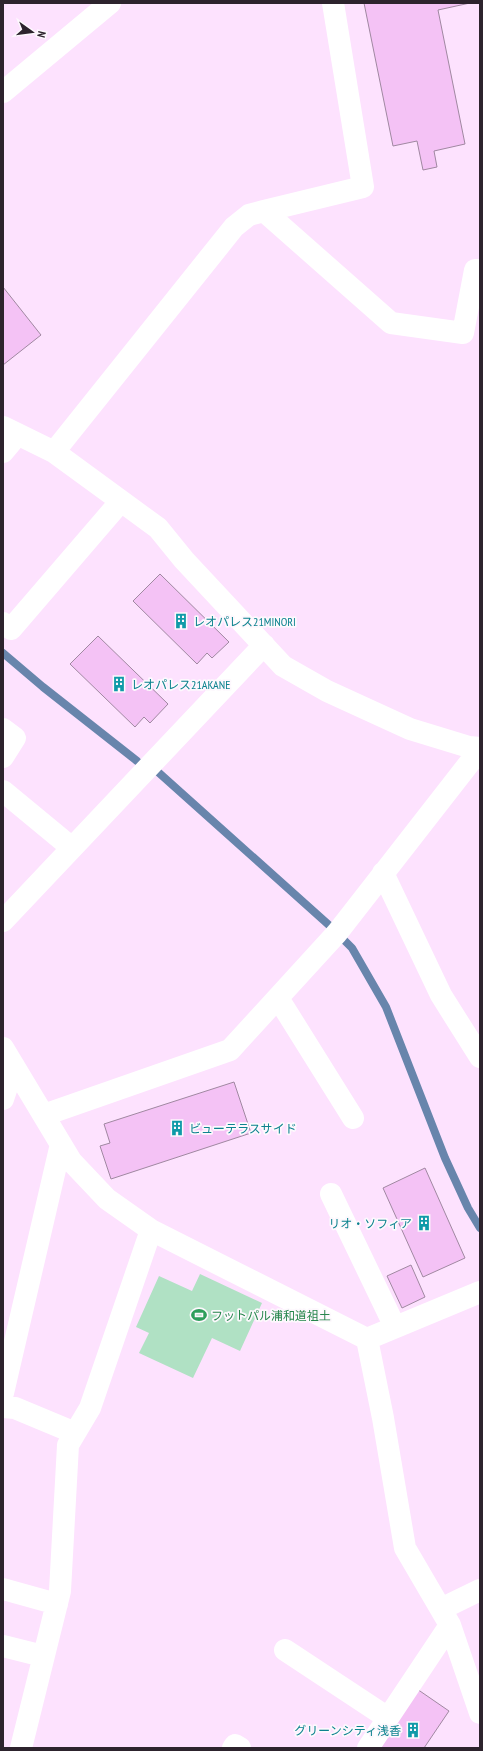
<svg xmlns="http://www.w3.org/2000/svg" width="483" height="1751" font-family="'PT Sans Narrow','Noto Sans JP',sans-serif">
<rect width="100%" height="100%" fill="#fde2fe"/>
<path fill="#b0e1c4" d="M200,1274L262,1303L240,1351L212,1338L193,1378L139,1353L149,1333L136,1327L159,1276L192,1291Z"/>
<g fill="none" stroke-linecap="round" stroke-linejoin="round">
<path stroke="#6885ac" stroke-width="8" d="M3,653L43,687L137,761
M158,772L330,926
M344,940L352,948L386,1007L445,1158L468,1208L480,1228"/>
</g>
<path fill="#f4c2f5" stroke="#a088a1" d="M364,3H470L438,10L465,144L434,151L437,167L423,170L417,141L393,146Z
M3,287L41,335L3,365Z
M160,574L229,642L212,658L207,653L197,664L133,601Z
M98,636L168,704L150,723L144,717L135,727L70,664Z
M234,1082L251,1133L111,1179L100,1146L110,1143L104,1124Z
M425,1168L465,1258L423,1277L383,1188Z
M411,1265L425,1297L402,1308L387,1276Z
M417,1689L449,1711L424,1748H378Z"/>
<g fill="none" stroke-linecap="round" stroke-linejoin="round">
<path stroke="#fff" stroke-width="22" d="M333,3L363,187L264,211L391,323L463,333L475,270H480
M3,92L110,3
M3,427L54,452L158,528L184,560L283,666L327,691L410,729L469,747L480,748
M3,452L18,434
M54,452L234,227L249,215L264,211
M3,623L11,629L121,501
M3,729L15,738L3,757
M3,791L72,848
M383,873L441,995L480,1057
M3,921L264,645
M278,998L353,1118
M3,1048L71,1161L107,1199L151,1230L90,1408L68,1445L60,1591L21,1748
M3,1099L14,1066
M44,1115L230,1050L337,933L471,761L480,755
M331,1194L395,1327
M151,1230L367,1339
M480,1292L367,1339L383,1418L405,1548L450,1625L480,1713
M3,1393L61,1144
M3,1407L15,1408L75,1433
M3,1589L57,1604
M441,1609L480,1590
M3,1646L43,1656
M285,1650L388,1718
M233,1748L235,1745L240,1748
M368,1748L450,1625"/>
</g>
<defs>
<symbol id="building-bare" viewBox="-9 -9 18 18"><path d="M-4-6H4V6H1V3H-1V6H-4ZM-2.5-4.3h1.7v1.8h-1.7ZM.8-4.3h1.7v1.8H.8ZM-2.5-1h1.7V.8h-1.7ZM.8-1h1.7V.8H.8Z" fill="#0f9aa8" stroke="#fdf8fd" stroke-width="2.5" paint-order="stroke"/></symbol>
<symbol id="stadium-bare" viewBox="-9 -9 18 18"><path d="M0-5a6.5 5 0 1 0 0 10a6.5 5 0 1 0 0-10ZM-3.5-1.8h7v3.6h-7Z" fill="#2e9e5b" stroke="#fdf8fd" stroke-width="2.5" paint-order="stroke"/></symbol>
</defs>
<g fill-rule="evenodd">
<use href="#building-bare" x="170" y="610" width="22" height="22"/>
<use href="#building-bare" x="108" y="673" width="22" height="22"/>
<use href="#building-bare" x="166" y="1117" width="22" height="22"/>
<use href="#building-bare" x="413" y="1212" width="22" height="22"/>
<use href="#stadium-bare" x="188" y="1304" width="22" height="22"/>
<use href="#building-bare" x="402" y="1719" width="22" height="22"/>
</g>
<g text-anchor="middle" dominant-baseline="central" stroke-width="3.5" stroke-linejoin="round" paint-order="stroke">
<g font-size="12" fill="#0d838f" stroke="#fdf8fd" text-anchor="start">
<text x="193" y="621">レオパレス21MINORI</text>
<text x="131" y="684">レオパレス21AKANE</text>
<text x="189" y="1128">ビューテラスサイド</text>
<text x="412" y="1223" text-anchor="end">リオ・ソフィア</text>
<text x="401" y="1730" text-anchor="end">グリーンシティ浅香</text>
</g>
<g font-size="12" fill="#27864d" stroke="#fdf8fd" text-anchor="start">
<text x="211" y="1315">フットパル浦和道祖土</text>
</g>
</g>
<rect width="483" height="1751" fill="none" stroke="#2d232d" stroke-width="8"/>
<g transform="translate(32 32) rotate(104)" stroke="#fdf8fd" stroke-width="3" paint-order="stroke">
<path d="M0-3L7 15L0 10L-7 15Z" fill="#2d232d"/>
<text y="-6" font-size="11" font-weight="bold" text-anchor="middle" fill="#2d232d">N</text>
</g>
</svg>
